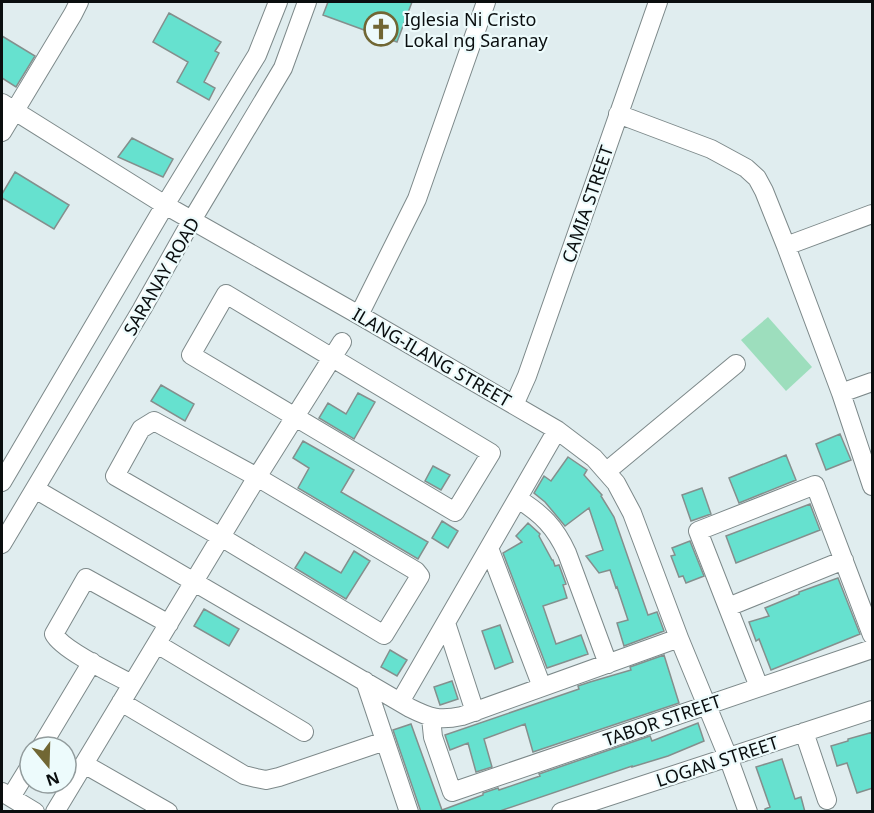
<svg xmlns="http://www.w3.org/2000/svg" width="874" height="813" font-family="'Noto Sans',sans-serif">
<rect width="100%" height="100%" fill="#e0edef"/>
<path fill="#9ddebd" d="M768,317L812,367L786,391L741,340Z"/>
<path fill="#66e1cf" stroke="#848f8d" stroke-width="1.5" d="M328,2H412L397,42L323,15Z
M169,13L221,42L215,51L219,53L204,82L215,88L209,100L177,82L188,62L153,42Z
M2,36L35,56L16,87L2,78Z
M132,138L173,159L163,177L118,157Z
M15,172L69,205L54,229L2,198V194Z
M161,385L194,404L185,421L151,401Z
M358,393L375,402L354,439L319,418L328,403L346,414Z
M840,434L851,460L826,470L816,444Z
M303,441L354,470L341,492L428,542L418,559L298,488L309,468L293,458Z
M786,455L796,480L739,503L729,478Z
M568,457L587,470L584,475L602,495L601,496L614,517L648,615L657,612L664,631L624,646L617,623L628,620L617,587L616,588L610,570L599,573L586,556L603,550L589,508L565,526L545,502L534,493L544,476L551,481Z
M433,466L450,475L441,490L425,481Z
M702,488L711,514L691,521L682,495Z
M810,504L820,530L736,563L726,536Z
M442,521L458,531L448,548L432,538Z
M528,523L540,534L539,536L552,560H553L555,566L559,565L566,584L563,585L567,598L543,606L556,644L581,635L588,654L547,668L503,553L522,542L516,536Z
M690,541L704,576L686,583L683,576L679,577L671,556L675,555L672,548Z
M354,551L370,561L346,599L295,568L305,552L341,573Z
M838,578L860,634L771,670L759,639L756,641L749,622L769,616L765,608L799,594V592Z
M204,609L239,629L229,646L194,626Z
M500,625L513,662L495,669L482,631Z
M390,650L407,660L397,676L381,667Z
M664,655L679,703L533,752L525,724L484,739L492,767L476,772L468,743L450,750L445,735L579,689L578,686L590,682L631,670L630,667Z
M452,681L458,699L440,705L434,687Z
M698,723L704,741L668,756L632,767V766L497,812H421L393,730L411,724L442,810L483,795V793L498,788L499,790L540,776L539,774L650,736L652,741Z
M873,732V788L857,793L847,763L837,766L831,746L848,741V739Z
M782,759L795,799L801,797L805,812H765V809L770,807L756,767Z"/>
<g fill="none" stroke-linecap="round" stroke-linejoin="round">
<defs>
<path id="minor" d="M2,103L165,205L359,315L557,430L594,458L616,483L632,513L679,638L728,757L748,812
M618,114L711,149L746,168L757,178L764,191L786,246L841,393L872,486
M2,132L73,14L79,2
M786,246L872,214
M226,294L491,453L455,512L191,355Z
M359,315L417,199L486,2
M841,393L872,382
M514,405L527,376L658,2
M154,421L257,477L416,571L420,576L384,635L221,537L115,476L141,429Z
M607,471L736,364
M2,482L165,205L257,55L278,2
M35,489L410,708C430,718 439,721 462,716L679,638
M518,499C542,514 555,527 567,553L608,664
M2,544L142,309L192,220L283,68L307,2
M489,548L542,687
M728,607L844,560
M446,623L475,712
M157,644L304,732
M365,681L409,812
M132,684C115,675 62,650 54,634L86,578L169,624
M759,687L698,531L815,485L872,635
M121,702L244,775L256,778L266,780L279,777L385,741
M400,702L557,430
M431,718L433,737L452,792L872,649
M804,732L827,800
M41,747L92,662
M84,764L168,812
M2,792L35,812
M11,797L30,766
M55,812L257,477L342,342
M561,812L872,710"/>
</defs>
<use href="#minor" stroke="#7d898a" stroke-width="20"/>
<use href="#minor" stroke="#fff" stroke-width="18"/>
</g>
<defs>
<symbol id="church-ring" viewBox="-11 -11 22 22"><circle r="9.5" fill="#edfbfc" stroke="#716734" stroke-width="1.5"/><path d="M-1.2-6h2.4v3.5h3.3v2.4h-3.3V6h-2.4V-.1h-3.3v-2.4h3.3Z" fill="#716734"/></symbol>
</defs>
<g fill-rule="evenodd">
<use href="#church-ring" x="362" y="10" width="38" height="38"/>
</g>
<g text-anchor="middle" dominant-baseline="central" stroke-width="4.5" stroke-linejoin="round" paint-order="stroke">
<g font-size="18" fill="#0a0e0f" stroke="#edfbfc" text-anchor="start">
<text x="404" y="19">Iglesia Ni Cristo<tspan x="404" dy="21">Lokal ng Saranay</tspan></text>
</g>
<g font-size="18" fill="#0a0e0f" stroke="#edfbfc">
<text transform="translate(587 204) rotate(-71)">CAMIA STREET</text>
<text transform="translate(161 276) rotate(-60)">SARANAY ROAD</text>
<text transform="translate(432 357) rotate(30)">ILANG-ILANG STREET</text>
<text transform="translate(662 720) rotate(-19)">TABOR STREET</text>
<text transform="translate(717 761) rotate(-18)">LOGAN STREET</text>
</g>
</g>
<rect width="874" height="813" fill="none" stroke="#0a0e0f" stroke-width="6"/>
<g transform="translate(48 765) rotate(161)"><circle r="28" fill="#edfbfc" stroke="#929c9d" stroke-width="1.5"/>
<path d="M0-4.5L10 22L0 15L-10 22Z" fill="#716734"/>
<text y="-9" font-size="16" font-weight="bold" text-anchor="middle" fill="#0a0e0f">N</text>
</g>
</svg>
